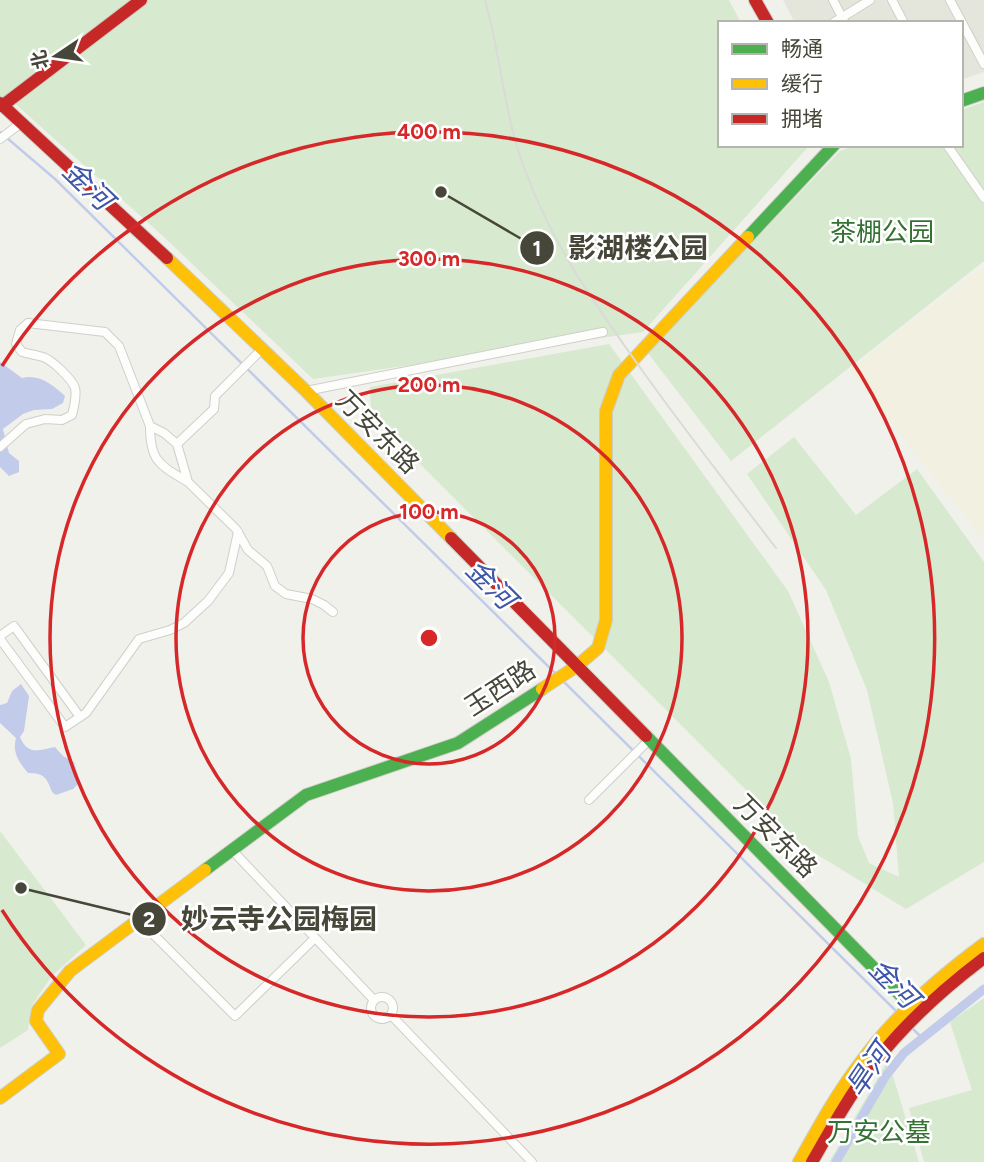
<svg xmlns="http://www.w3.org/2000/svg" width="984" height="1162" font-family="Figtree,'Noto Sans SC',sans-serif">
<rect width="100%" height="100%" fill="#f1f1ec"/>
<path fill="#e4e5db" d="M783,0H984V72L961,80V23H795Z"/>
<path fill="#f2f0e1" d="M984,266V540L849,370Z"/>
<path fill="#d7e9cf" d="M0,0H729L741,23H720V145H807L808,147L643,332L313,379L164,237L10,99L0,98Z
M984,102V261L731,461L647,352L840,151L857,145H961V110Z
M609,344L788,591L829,682L851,759L858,836L869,863L899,877L893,803L867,690L826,590L747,474L794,437L856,515L917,469L984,562V862L906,909L800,844L371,415L370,387Z
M0,831L86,945L52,976L32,1005L28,1030L0,1048Z
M984,998V1162H924L909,1108L972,1090L950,1022Z
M888,1060L919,1162H829Z"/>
<path fill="#c2ccea" d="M0,362L22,378C39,374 52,384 65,396L63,403L52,409L34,410L23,414L3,429L9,453L19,461V472L9,476L0,467Z
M21,684L29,696L24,731L20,737C28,756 39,750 55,747L63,756L74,762L80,782L73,789L56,795L52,792C47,778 44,773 28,773C19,762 12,753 16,738L0,723V705L7,703L12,691Z"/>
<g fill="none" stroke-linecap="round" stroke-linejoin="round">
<path stroke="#c2ccea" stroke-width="2.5" d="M0,132L55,179L557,675
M562,680L898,1013
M912,1028L922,1038"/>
<path stroke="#c2ccea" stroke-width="9" d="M836,1162L885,1077L904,1053L984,989"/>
<defs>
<path id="street" d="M833,0L845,23
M892,0L904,23
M950,0L984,64
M833,23L870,0
M0,139L21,123
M947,145L984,198
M306,391L603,332
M177,444L188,482C160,465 150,462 150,426L164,433L177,444L214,409L215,396L262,349
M0,447L26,424L45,419L62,420L72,415C74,407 77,396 75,388C72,379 52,360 43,357C36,355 29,354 22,352L16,344L20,330L28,323L105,332L119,346L150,426
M188,482L236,529L248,550L267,566L275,586L286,594L312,599L324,605L333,612
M0,636L14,626L80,717
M0,639L65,727L86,713L139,639L170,630L184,623L208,601L229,573L238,532
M589,800L649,740
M232,850L374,1000
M139,920L235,1016L315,938
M371 1008a11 11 0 1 1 22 0a11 11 0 1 1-22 0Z
M391,1015L532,1162"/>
<path id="fast" d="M961,101L984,93
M748,237L834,145
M646,736L916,1011
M205,870L306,795L458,743L542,689"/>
<path id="slow" d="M167,258L306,391L451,538
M542,689L577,666L598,648L606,620V411L619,375L748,237
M0,1098L59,1054L36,1021L38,1010L70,971L205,870
M799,1162C818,1128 837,1093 861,1062C894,1016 938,978 984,944"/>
<path id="jam" d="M755,0L768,23
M0,103L167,258
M2,106L141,0
M451,538L646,736
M812,1162C831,1129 849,1096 872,1066C903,1025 943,989 984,958"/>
</defs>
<use href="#street" stroke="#cfcfca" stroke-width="10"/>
<use href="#fast" stroke="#cdcec3" stroke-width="14"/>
<use href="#slow" stroke="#cdcec3" stroke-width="14"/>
<use href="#jam" stroke="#cdcec3" stroke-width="14"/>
<use href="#street" stroke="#fdfdfc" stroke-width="8"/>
<use href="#fast" stroke="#4caf50" stroke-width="12"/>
<use href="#slow" stroke="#ffc107" stroke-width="12"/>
<use href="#jam" stroke="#c62828" stroke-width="12"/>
<path stroke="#dadad9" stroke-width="2" d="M485,0C501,56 504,116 525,170C552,244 594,303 639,366C683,428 730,488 776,548"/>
</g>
<g fill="none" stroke="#d62828" stroke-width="3.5">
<circle cx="429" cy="638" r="126"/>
<circle cx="429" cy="638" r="253"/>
<circle cx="429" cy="638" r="379"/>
<path d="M2 366A506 506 0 1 1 2 910"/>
</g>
<g text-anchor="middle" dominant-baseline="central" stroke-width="5" stroke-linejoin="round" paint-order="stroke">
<g font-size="26" fill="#347232" stroke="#fff">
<text x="882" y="232">茶棚公园</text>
<text x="879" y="1132">万安公墓</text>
</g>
<g font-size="26" fill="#464639" stroke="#fff">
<text transform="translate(378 432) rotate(45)">万安东路</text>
<text transform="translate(500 688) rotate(-33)">玉西路</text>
<text transform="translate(776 836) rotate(45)">万安东路</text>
</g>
<g font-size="28" font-style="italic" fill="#3d56a7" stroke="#fff">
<text transform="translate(88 185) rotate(44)">金河</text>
<text transform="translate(491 584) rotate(45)">金河</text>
<text transform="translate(894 983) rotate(45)">金河</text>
<text transform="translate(868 1070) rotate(-56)">旱河</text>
</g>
</g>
<circle cx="429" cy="638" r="10" fill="#d62828" stroke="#fff" stroke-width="3.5"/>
<g font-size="21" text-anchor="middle" font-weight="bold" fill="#d62828" stroke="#fff" stroke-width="5" stroke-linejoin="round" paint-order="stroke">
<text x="429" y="139">400 m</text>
<text x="429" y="266">300 m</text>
<text x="429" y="392">200 m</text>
<text x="429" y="519">100 m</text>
</g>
<path fill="none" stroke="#464639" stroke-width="2.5" d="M441 192L537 248M21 888L149 919"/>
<g fill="#464639" stroke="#fff" stroke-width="2.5">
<circle cx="441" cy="192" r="7"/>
<circle cx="21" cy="888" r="7"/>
<circle cx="537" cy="248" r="18"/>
<circle cx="149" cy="919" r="18"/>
</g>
<g font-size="21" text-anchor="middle" font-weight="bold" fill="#fff">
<text x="537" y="256">1</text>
<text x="149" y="927">2</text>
</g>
<g font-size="28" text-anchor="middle" font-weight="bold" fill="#464639" stroke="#fff" stroke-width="5" stroke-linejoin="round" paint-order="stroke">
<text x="638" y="258">影湖楼公园</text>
<text x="279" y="929">妙云寺公园梅园</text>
</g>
<rect x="718" y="21" width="245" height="126" fill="#ffffff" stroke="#b5b5b0" stroke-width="2"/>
<rect x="732" y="44" width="35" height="10" fill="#4caf50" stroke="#b5b5b0" stroke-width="2"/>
<text x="781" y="56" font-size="21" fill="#464639">畅通</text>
<rect x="732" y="79" width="35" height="10" fill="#ffc107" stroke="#b5b5b0" stroke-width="2"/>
<text x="781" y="91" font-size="21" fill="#464639">缓行</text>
<rect x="732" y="114" width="35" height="10" fill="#c62828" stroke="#b5b5b0" stroke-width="2"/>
<text x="781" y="126" font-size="21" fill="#464639">拥堵</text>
<g transform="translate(56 56) rotate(257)" stroke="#ffffff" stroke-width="5" paint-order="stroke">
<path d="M0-5L12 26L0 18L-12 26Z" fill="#464639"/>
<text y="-10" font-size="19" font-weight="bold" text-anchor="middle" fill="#464639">北</text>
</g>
</svg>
